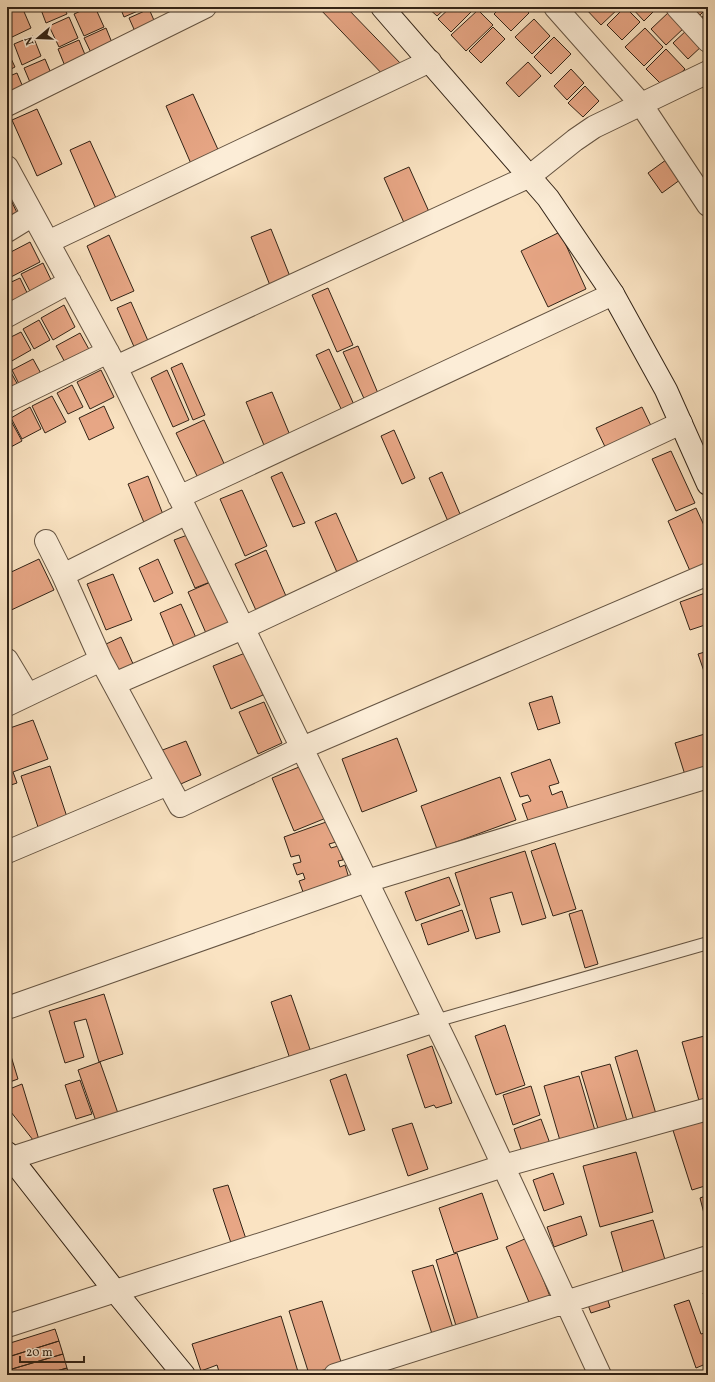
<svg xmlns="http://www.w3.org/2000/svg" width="715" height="1382" font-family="Vollkorn,serif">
<rect width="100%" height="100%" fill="#fae3c2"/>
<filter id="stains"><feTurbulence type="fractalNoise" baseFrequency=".005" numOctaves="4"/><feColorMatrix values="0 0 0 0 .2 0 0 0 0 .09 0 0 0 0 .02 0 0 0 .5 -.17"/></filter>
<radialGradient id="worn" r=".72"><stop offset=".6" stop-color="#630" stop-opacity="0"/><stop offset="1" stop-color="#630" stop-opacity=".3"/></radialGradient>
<path fill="#e7a685" stroke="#332417" d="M7,7H18L7,12Z
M22,7L31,28L10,38L7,31V14Z
M40,7H64L67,14L46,23Z
M90,7H95L104,27L84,36L74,14Z
M120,7H147L124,17Z
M318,7H346L403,66L388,80Z
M427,7H447L437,16Z
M451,7H476L451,32L438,19Z
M487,7H497L492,12Z
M501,7H524L529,13L511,31L494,14Z
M584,7H620L601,25Z
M625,7L640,22L622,40L607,25Z
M631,7H658L644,21Z
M692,7H708L700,15Z
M149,9L157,27L137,36L129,18Z
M478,10L493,25L466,51L451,35Z
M670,11L685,27L666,45L651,29Z
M708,12V25L701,18Z
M69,17L78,38L59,47L49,26Z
M534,19L550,36L532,54L515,37Z
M493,27L505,39L481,63L469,51Z
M106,28L115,50L94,59L84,38Z
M645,28L663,47L644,66L625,47Z
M688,29L703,45L688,59L673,43Z
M33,36L41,56L22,65L14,44Z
M554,37L571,54L551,74L534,57Z
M79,40L88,62L67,71L58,49Z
M666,49L685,69L665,88L646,69Z
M7,50L15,67L7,71Z
M45,59L53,78L32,87L24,68Z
M528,62L541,76L519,97L506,83Z
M571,69L584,83L567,100L554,86Z
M17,73L25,92L7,100V77Z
M585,86L599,101L583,117L568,103Z
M193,94L220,154L192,166L166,106Z
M37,109L62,164L37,176L12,120Z
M90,141L116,198L95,207L70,150Z
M670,157L684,177L662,193L648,173Z
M409,167L430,214L405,225L384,178Z
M10,198L20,219L7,226V199Z
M271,229L291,279L271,288L251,237Z
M560,232L586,289L548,307L521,251Z
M109,235L134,291L111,301L87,246Z
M30,242L40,262L7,279V254Z
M43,263L54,286L33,297L21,274Z
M20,278L30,299L11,308L7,299V284Z
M328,288L353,345L337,352L312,295Z
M131,302L149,343L135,349L117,308Z
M64,305L75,327L53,340L41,318Z
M39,320L50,340L34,349L23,329Z
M21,332L31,350L10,362L7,355V339Z
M80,333L91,353L67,366L56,346Z
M358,346L380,398L366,403L343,352Z
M329,349L355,407L343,413L316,355Z
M33,359L44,379L22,390L12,370Z
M182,363L205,415L193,420L171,368Z
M7,367H8L19,387L7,393Z
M101,370L114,397L90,409L77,382Z
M167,370L189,420L173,427L151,378Z
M72,385L83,407L68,414L57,393Z
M272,392L292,440L266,450L246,402Z
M52,396L66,422L45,433L32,406Z
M104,406L114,428L89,440L79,418Z
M30,407L41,429L22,439L11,418Z
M642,407L654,432L608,453L596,428Z
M10,419L22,441L7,449V420Z
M204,420L227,470L200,482L176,433Z
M394,430L415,478L402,484L381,436Z
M671,451L695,503L676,511L652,459Z
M282,472L305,523L293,527L271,477Z
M442,472L463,521L450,526L429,478Z
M148,476L164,517L145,525L128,484Z
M242,490L267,546L245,556L220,499Z
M696,508L708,534V574L694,580L668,521Z
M336,513L360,567L339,577L315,522Z
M190,534L210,582L195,588L174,540Z
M266,550L289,603L259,617L235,564Z
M39,559L54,590L7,612V574Z
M158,559L173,593L154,602L139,568Z
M113,574L132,620L106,630L87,584Z
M213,581L234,629L209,640L188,592Z
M708,592V624L690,630L680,602Z
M181,604L197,640L175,649L160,613Z
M121,637L134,666L116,674L104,645Z
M708,651V683L698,654Z
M245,653L263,695L231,709L213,666Z
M552,696L560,723L538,730L529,703Z
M264,702L282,743L258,754L239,712Z
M33,720L48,759L13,772L17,783L8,786L7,729Z
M708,733V768L685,775L675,743Z
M397,738L417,791L362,812L342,759Z
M186,741L201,775L174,787L160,751Z
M550,759L559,783L549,786L552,795L562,791L570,815L531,829L522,804L531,801L528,795L520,797L511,773Z
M304,765L326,818L294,831L272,778Z
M50,766L69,823L40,833L21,776Z
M500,777L516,820L437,849L421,806Z
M329,821L336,842L329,844L331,848L338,846L343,860L338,861L340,867L345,865L351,885L306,900L299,881L305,879L303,873L297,875L293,864L301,862L299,855L291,857L284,837Z
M555,843L576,909L553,916L531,851Z
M525,851L546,918L522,925L512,892L490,898L500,932L476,939L455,873Z
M449,877L460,905L416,921L405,892Z
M462,910L469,931L428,945L421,924Z
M582,910L598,964L585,968L569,914Z
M104,994L123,1054L99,1062L86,1019L74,1022L84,1057L65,1063L49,1011Z
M291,995L312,1055L291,1062L271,1002Z
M505,1025L525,1085L496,1095L475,1036Z
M708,1035V1102L700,1104L682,1042Z
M7,1043L18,1079L7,1083Z
M432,1046L452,1103L436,1108L434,1105L425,1108L407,1055Z
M637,1050L656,1114L634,1121L615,1057Z
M100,1062L120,1119L98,1127L78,1070Z
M610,1064L628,1124L599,1132L581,1072Z
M346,1074L365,1130L349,1135L330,1080Z
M579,1076L596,1134L561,1144L544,1086Z
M80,1080L92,1114L76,1119L65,1085Z
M22,1084L40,1143L37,1145L7,1107V1090Z
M531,1086L540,1115L513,1125L503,1095Z
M708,1113V1185L692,1190L671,1124Z
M541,1119L552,1149L524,1158L514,1129Z
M412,1123L428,1169L408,1176L392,1129Z
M636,1152L653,1212L600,1227L583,1166Z
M553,1173L564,1204L544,1211L533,1180Z
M228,1185L248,1245L233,1249L213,1189Z
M482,1193L498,1239L454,1253L439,1208Z
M708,1195V1229L700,1198Z
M581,1216L587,1235L554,1247L547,1227Z
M653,1220L666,1263L624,1276L611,1232Z
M527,1238L551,1299L531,1307L506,1247Z
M457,1253L479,1322L457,1329L436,1260Z
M433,1265L454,1331L433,1337L412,1271Z
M605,1291L610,1307L591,1313L585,1297Z
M708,1291V1307L703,1293Z
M689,1300L701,1334L708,1332V1363L696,1368L674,1305Z
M322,1301L342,1365L309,1374L289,1311Z
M281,1316L299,1375H220L217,1365L201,1371L192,1344Z
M55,1329L59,1341L8,1357L7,1344Z
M59,1341L63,1354L12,1369L8,1357Z
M63,1354L67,1368L43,1375H14L12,1369Z
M7,1357L12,1369L7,1371Z
M67,1368L69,1375H43Z
M12,1369L14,1375H7V1371Z"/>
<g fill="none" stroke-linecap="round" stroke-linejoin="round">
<defs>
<path id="lane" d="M435,1021L708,943"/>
<path id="street" d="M555,7L641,104L708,205
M677,7L708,41
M7,105L205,7
M7,167L116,367L456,1064L600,1375
M7,231L33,215
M48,242L430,61
M7,316L70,282
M116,367L530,176L575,140L594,127L708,72
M7,401L108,352
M179,497L613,294
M46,541L63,575
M7,660L28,695
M101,660L63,575L187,513
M114,684L243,628L681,423
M7,705L101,660L180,806L302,748L708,574
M7,852L168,784
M7,1008L367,881L708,777
M12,1158L435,1021
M7,1326L503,1166L708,1109
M335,1375L708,1257"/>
<path id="secondary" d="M382,7L548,198L613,294L666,390L708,484
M7,1153L115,1291L184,1375"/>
</defs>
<use href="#lane" stroke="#655442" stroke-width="14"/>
<use href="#street" stroke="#655442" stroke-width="24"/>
<use href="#secondary" stroke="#332417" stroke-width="24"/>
<use href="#lane" stroke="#fcedd7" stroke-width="12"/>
<use href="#street" stroke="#fcedd7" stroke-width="22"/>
<use href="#secondary" stroke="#fcedd7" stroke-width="22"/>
</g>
<rect width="715" height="1382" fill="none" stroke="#fae3c2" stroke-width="24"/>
<rect x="8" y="8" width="699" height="1366" fill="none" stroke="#332417" stroke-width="2"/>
<rect x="12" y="12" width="691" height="1358" fill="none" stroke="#332417"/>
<g transform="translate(38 38) rotate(251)" stroke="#fcedd7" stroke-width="3" paint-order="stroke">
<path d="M0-3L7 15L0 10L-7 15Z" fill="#332417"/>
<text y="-6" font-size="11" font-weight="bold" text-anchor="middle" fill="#332417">N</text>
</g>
<path d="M20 1356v6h64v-6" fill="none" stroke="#332417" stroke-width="2"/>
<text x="26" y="1356" font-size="12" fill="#332417" stroke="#fcedd7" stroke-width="3" paint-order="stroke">20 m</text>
<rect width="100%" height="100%" filter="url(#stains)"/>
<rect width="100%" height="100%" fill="url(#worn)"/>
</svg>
